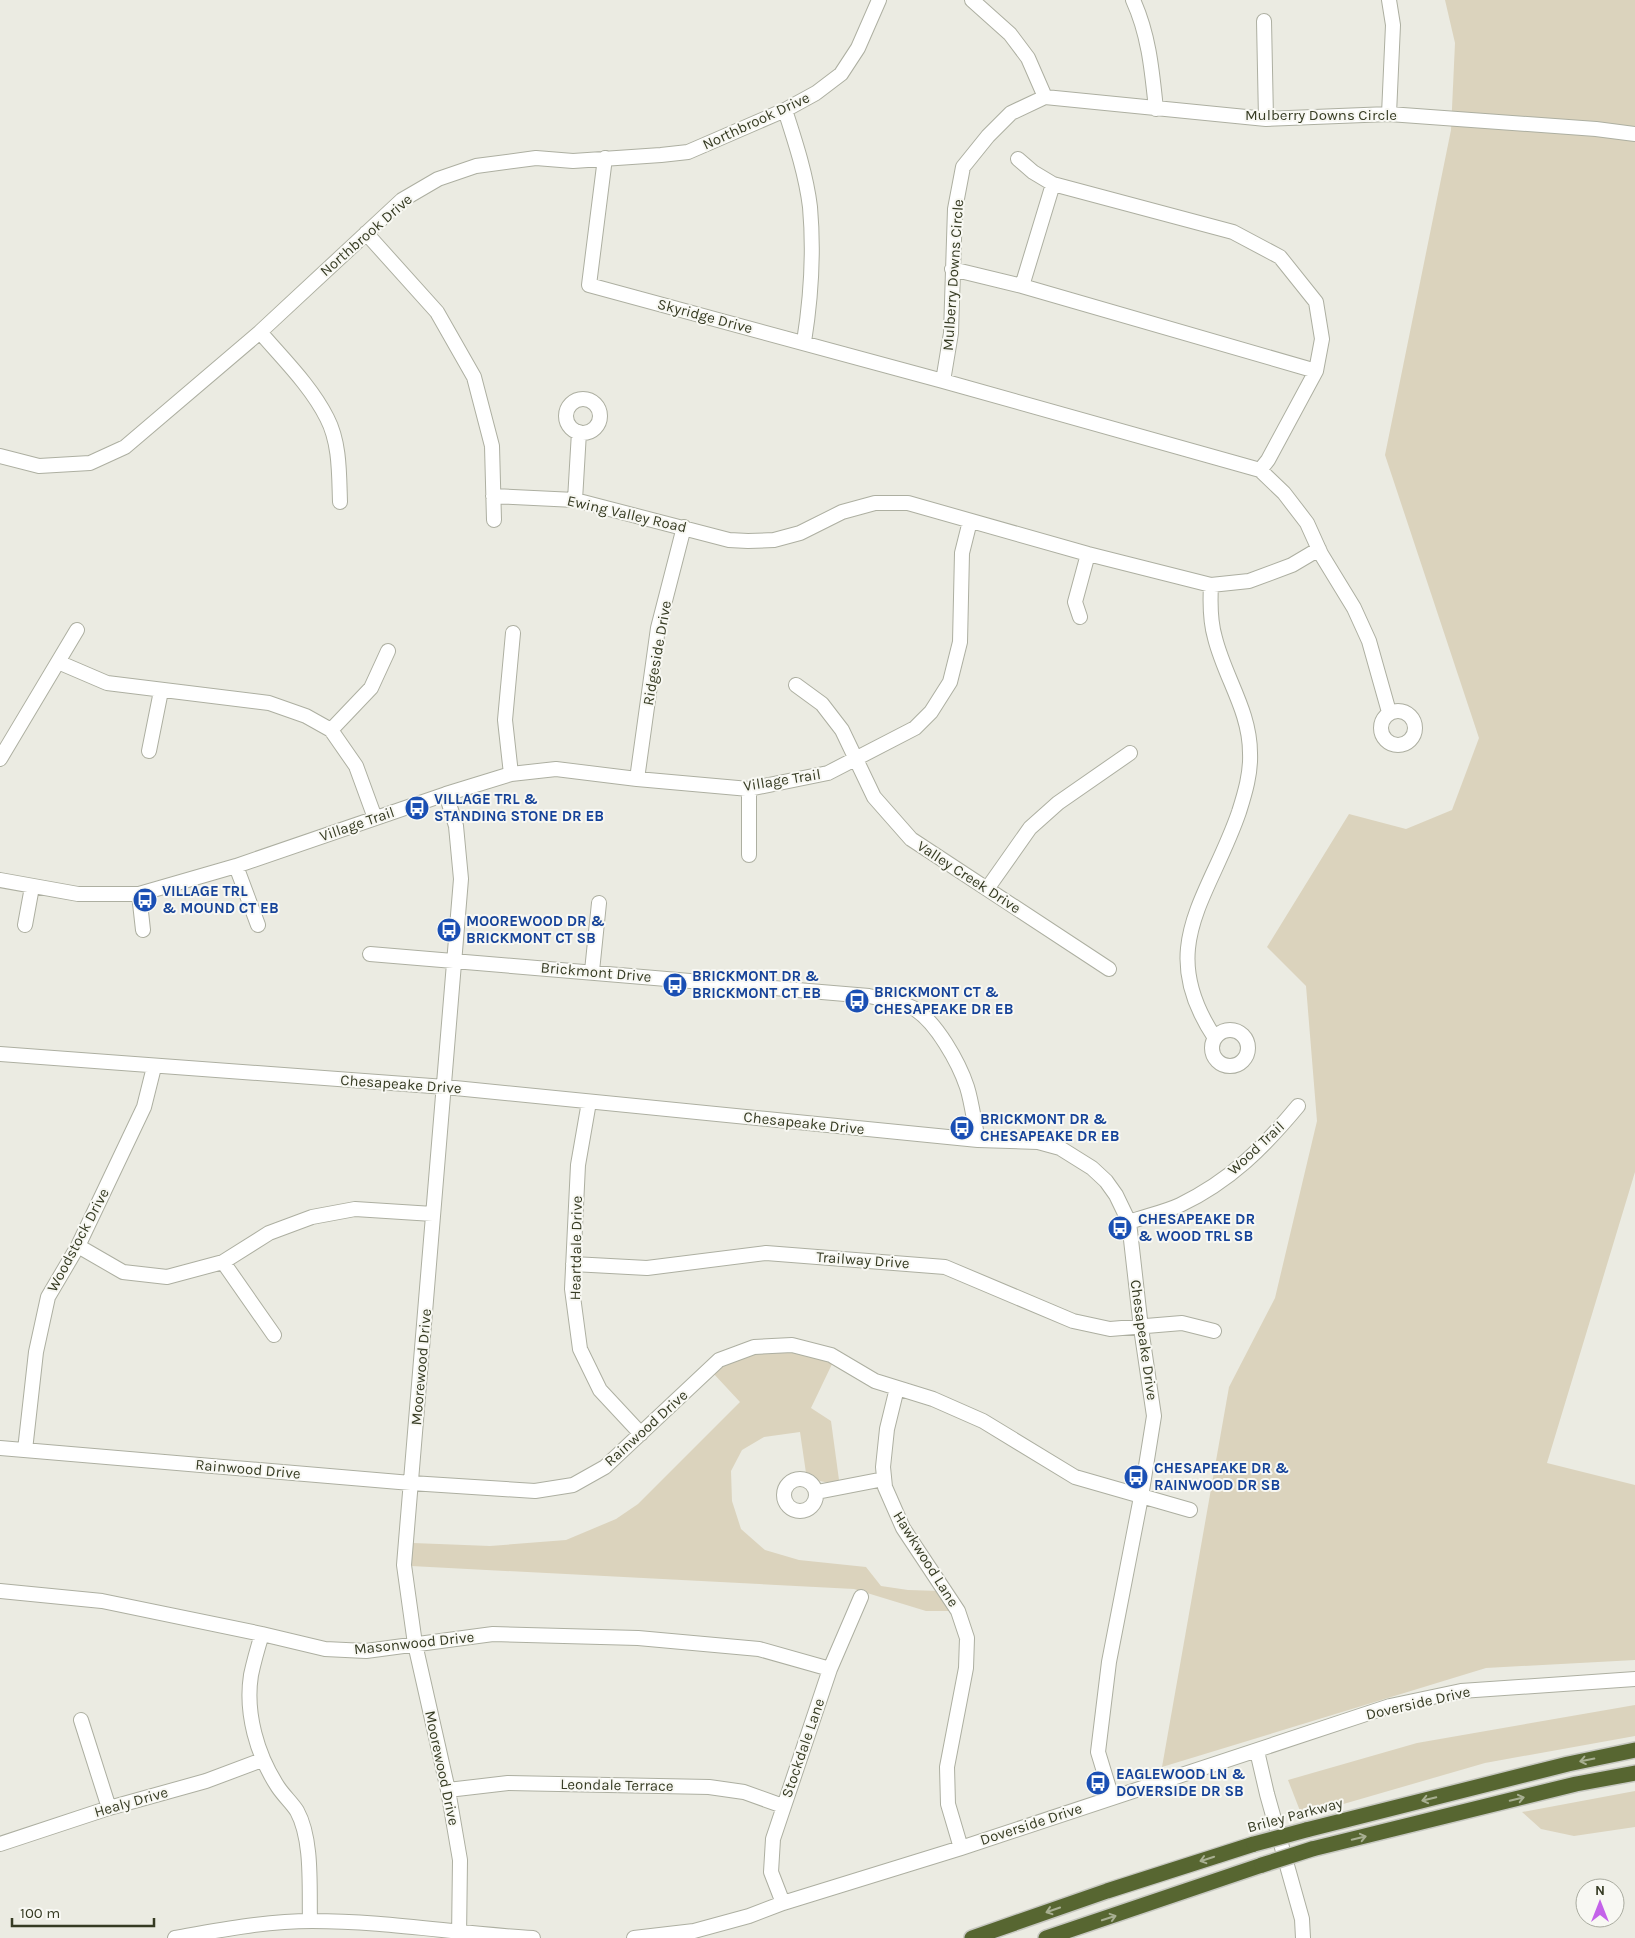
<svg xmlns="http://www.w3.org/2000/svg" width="1635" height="1938" font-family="Karla,sans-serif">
<rect width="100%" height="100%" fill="#ebebe2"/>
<path fill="#dbd3bd" d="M1445,0H1635V1172L1547,1463L1635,1485V1660L1486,1668L1162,1767L1229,1387L1275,1298L1317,1121L1306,986L1267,947L1349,814L1406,829L1452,810L1479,738L1385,455L1451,130L1455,43Z
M789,1349L833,1362L811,1408L831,1421L839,1480C825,1485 817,1481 806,1473L800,1432L764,1437L742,1450L731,1471L732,1501L741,1529L765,1550L799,1560L866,1567L881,1586L908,1590L940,1591L952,1611H926L854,1589L411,1566L413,1543L490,1546L566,1540L616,1519L638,1504L740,1402L713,1373C733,1352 762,1353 789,1349Z
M1635,1705V1736L1485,1763L1302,1816L1288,1780L1417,1743Z
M1635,1791V1827L1574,1836L1541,1829L1522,1812Z"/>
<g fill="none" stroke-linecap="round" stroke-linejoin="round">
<defs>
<path id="minor" d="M972,0L1010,34L1028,58L1045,97
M1133,0C1149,35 1152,71 1156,109
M1264,21L1266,119
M785,110C795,141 806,174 810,207C814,252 811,298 804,342
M1389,114L1393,25L1389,0
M605,158L589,285L943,381
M1018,159L1033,172L1053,184L1233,232L1280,257L1316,302L1322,339L1316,371L1268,460L1260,470L943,381L951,333L955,209L963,167L988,136L1011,113L1045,97L1266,119L1389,114L1596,129L1635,134
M366,233L437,312L474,377L492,446L494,520
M952,269L1022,286L1053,184
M1022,286L1316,371
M260,332C283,359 311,386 327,418C340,443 339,474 340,502
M566 416a17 17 0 1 1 34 0a17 17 0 1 1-34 0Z
M0,456L39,466L90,463L125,447L260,332L402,200L438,179L476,166L536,158L573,161L661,155L688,152L785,110L816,93L841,74L858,48L879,0
M1260,470L1284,493L1307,523L1321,554L1354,608L1369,641L1389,712
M493,496L575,500L729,540L748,541L774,540L800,533L842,512L875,503H908L1088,554L1211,585L1249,581L1292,565L1319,549
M575,500L579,432
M1211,585C1210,603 1210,621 1215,638C1225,678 1250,711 1250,753C1251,773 1245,793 1239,812C1209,899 1154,947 1215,1038
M1080,617L1075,602L1088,554
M58,662L107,683L269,703L306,716L331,730L356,766L375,818
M796,685L822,704L842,730L874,797L911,839L1109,969
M1381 728a17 17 0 1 1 34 0a17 17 0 1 1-34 0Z
M331,730L371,688L388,651
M149,751L161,691
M0,759L77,630
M511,774L505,720L513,633
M637,779L658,628L684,527
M749,789V855
M446,794L456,826L461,879L404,1565L415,1644L448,1790L460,1860L459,1938
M236,866L258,925
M0,880L78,894H139L236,866L446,794L511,774L556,769L637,779L749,789L828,773L915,728L931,712L950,682L960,642L962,553L970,521
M987,889L1030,828L1058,803L1130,753
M139,894L143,930
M25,925L32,887
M370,954L869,996C884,999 900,1001 913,1008C936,1021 959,1063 967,1087C972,1103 974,1122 978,1140
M592,971L599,903
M1212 1048a18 18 0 1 1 36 0a18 18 0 1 1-36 0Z
M0,1054L445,1087L978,1140L1038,1142L1060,1148L1092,1168L1106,1181L1116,1195L1129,1222L1141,1328L1154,1416L1141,1497L1109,1662L1098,1752L1112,1798
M589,1102L578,1165L572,1289L580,1349L600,1390L641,1434
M1129,1222C1146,1216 1165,1212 1180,1205C1230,1181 1264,1147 1298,1106
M78,1246L123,1272L167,1277L223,1262L269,1233L312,1217L355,1209L433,1214
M223,1262L274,1335
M573,1264L647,1268L766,1253L945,1267L1073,1321L1110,1329L1182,1323L1214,1331
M897,1388L887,1429L883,1467L885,1487L903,1528L958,1611L967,1638L966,1668L947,1767L948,1804L961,1848
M0,1448L411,1483L535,1491L573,1485L605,1467L719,1360L754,1347L792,1345L831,1355L875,1381L933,1399L983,1421L1075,1477L1190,1510
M25,1450L36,1352L48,1297L78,1246L144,1107L154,1067
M784 1495a16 16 0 1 1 32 0a16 16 0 1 1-32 0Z
M817,1492L884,1479
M0,1591L102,1601L262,1634L325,1649L366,1651L493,1634L638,1638L759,1649L830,1669
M262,1634C258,1647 254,1661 251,1675C245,1713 257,1755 278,1787C284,1796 292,1803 297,1811C313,1840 309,1889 310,1921
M81,1720L109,1808
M1257,1751L1267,1794L1302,1919L1303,1938
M448,1790L508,1783L709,1787L744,1792L783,1806
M0,1844L109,1808L206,1781L262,1760
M783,1903L771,1872L773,1839L830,1669L861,1597
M175,1938C220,1930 266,1921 312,1921C386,1921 459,1934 533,1938
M634,1938L694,1931L749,1916L783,1903L961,1848L1390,1706L1461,1691L1635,1679"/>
<path id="highway" d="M1306,1830L1568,1764L1635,1750
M1312,1849L1576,1784L1635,1773
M972,1938L1107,1891L1254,1844
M1046,1938L1262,1865"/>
</defs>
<use href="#minor" stroke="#adafa1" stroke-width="16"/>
<use href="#highway" stroke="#c7c8c1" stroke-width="18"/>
<use href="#minor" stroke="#fff" stroke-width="14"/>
<use href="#highway" stroke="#576631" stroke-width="15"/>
<defs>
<path id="highway-bridge" d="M1254,1844L1306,1830
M1262,1865L1312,1849"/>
</defs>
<use href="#highway-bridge" stroke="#c7c8c1" stroke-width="18" stroke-linecap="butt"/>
<use href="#highway-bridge" stroke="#576631" stroke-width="15"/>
</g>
<defs><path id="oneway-shaft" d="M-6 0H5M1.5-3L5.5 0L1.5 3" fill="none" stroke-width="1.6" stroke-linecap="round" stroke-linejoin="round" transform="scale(1.25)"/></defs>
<g stroke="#a8af92">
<use href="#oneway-shaft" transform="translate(1587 1760) rotate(169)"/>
<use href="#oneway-shaft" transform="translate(1429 1799) rotate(166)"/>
<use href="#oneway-shaft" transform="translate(1517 1799) rotate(-14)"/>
<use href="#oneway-shaft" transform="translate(1359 1838) rotate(-14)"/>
<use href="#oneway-shaft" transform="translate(1207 1859) rotate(162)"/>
<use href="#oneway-shaft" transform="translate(1053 1910) rotate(161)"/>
<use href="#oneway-shaft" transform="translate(1109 1918) rotate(-18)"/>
</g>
<defs>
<symbol id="bus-disc" viewBox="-11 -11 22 22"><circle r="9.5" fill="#1a4fb4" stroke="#f8f8f3"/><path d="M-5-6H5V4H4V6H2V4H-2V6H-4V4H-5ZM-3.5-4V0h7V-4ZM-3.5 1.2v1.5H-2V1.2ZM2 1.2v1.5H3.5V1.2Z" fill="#fff"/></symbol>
</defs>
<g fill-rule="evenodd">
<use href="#bus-disc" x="403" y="794" width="28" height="28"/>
<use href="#bus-disc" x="131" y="886" width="28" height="28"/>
<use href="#bus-disc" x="435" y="916" width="28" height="28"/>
<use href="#bus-disc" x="661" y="971" width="28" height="28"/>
<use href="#bus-disc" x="843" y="987" width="28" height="28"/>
<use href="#bus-disc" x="948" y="1114" width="28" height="28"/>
<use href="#bus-disc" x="1106" y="1214" width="28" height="28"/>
<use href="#bus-disc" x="1122" y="1463" width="28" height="28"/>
<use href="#bus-disc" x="1084" y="1769" width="28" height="28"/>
</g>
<g text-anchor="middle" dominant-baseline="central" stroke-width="4" stroke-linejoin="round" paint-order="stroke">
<g font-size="15" fill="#363b23" stroke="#f8f8f3">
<text x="1321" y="115">Mulberry Downs Circle</text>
<text transform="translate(756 121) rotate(-25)">Northbrook Drive</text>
<text transform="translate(366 235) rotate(-41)">Northbrook Drive</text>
<text transform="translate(953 275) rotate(-86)">Mulberry Downs Circle</text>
<text transform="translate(705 316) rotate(15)">Skyridge Drive</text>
<text transform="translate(627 514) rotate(13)">Ewing Valley Road</text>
<text transform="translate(657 653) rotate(-80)">Ridgeside Drive</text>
<text transform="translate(782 780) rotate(-9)">Village Trail</text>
<text transform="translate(357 824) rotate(-19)">Village Trail</text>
<text transform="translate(969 877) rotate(33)">Valley Creek Drive</text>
<text transform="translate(596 972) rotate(5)">Brickmont Drive</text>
<text transform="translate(401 1084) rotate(4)">Chesapeake Drive</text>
<text transform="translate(804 1123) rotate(6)">Chesapeake Drive</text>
<text transform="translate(1256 1148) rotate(-43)">Wood Trail</text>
<text transform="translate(78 1240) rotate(-62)">Woodstock Drive</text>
<text transform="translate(576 1248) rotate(-89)">Heartdale Drive</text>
<text transform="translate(863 1260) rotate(4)">Trailway Drive</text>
<text transform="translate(1144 1340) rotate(82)">Chesapeake Drive</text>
<text transform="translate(421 1367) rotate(-85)">Moorewood Drive</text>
<text transform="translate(646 1428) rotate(-42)">Rainwood Drive</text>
<text transform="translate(248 1469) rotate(5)">Rainwood Drive</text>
<text transform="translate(926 1559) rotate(58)">Hawkwood Lane</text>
<text transform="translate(414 1643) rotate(-6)">Masonwood Drive</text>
<text transform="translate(1418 1703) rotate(-13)">Doverside Drive</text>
<text transform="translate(803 1748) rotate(-71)">Stockdale Lane</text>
<text transform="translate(442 1768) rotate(78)">Moorewood Drive</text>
<text transform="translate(617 1785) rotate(1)">Leondale Terrace</text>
<text transform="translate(131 1802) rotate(-16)">Healy Drive</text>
<text transform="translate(1295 1815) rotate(-15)">Briley Parkway</text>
<text transform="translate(1031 1824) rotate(-18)">Doverside Drive</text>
</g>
<g font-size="15" font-weight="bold" fill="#164399" stroke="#f8f8f3" text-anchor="start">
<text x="434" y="799">VILLAGE TRL &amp;<tspan x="434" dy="17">STANDING STONE DR EB</tspan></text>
<text x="162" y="891">VILLAGE TRL<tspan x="162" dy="17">&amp; MOUND CT EB</tspan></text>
<text x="466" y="921">MOOREWOOD DR &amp;<tspan x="466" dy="17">BRICKMONT CT SB</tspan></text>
<text x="692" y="976">BRICKMONT DR &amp;<tspan x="692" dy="17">BRICKMONT CT EB</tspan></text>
<text x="874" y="992">BRICKMONT CT &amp;<tspan x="874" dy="17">CHESAPEAKE DR EB</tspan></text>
<text x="980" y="1119">BRICKMONT DR &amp;<tspan x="980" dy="17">CHESAPEAKE DR EB</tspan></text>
<text x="1138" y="1219">CHESAPEAKE DR<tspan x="1138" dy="17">&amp; WOOD TRL SB</tspan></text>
<text x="1154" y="1468">CHESAPEAKE DR &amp;<tspan x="1154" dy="17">RAINWOOD DR SB</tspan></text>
<text x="1116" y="1774">EAGLEWOOD LN &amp;<tspan x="1116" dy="17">DOVERSIDE DR SB</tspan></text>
</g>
</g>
<g transform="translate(1600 1903)"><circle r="24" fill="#f8f8f3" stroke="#aaaca0"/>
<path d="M0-4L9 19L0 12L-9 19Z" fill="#c463e9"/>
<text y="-8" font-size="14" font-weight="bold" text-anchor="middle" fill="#363b23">N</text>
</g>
<path d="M12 1918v8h142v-8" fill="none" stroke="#363b23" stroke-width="2.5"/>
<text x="20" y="1918" font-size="15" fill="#363b23" stroke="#f8f8f3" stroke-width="4" paint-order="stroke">100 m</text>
</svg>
